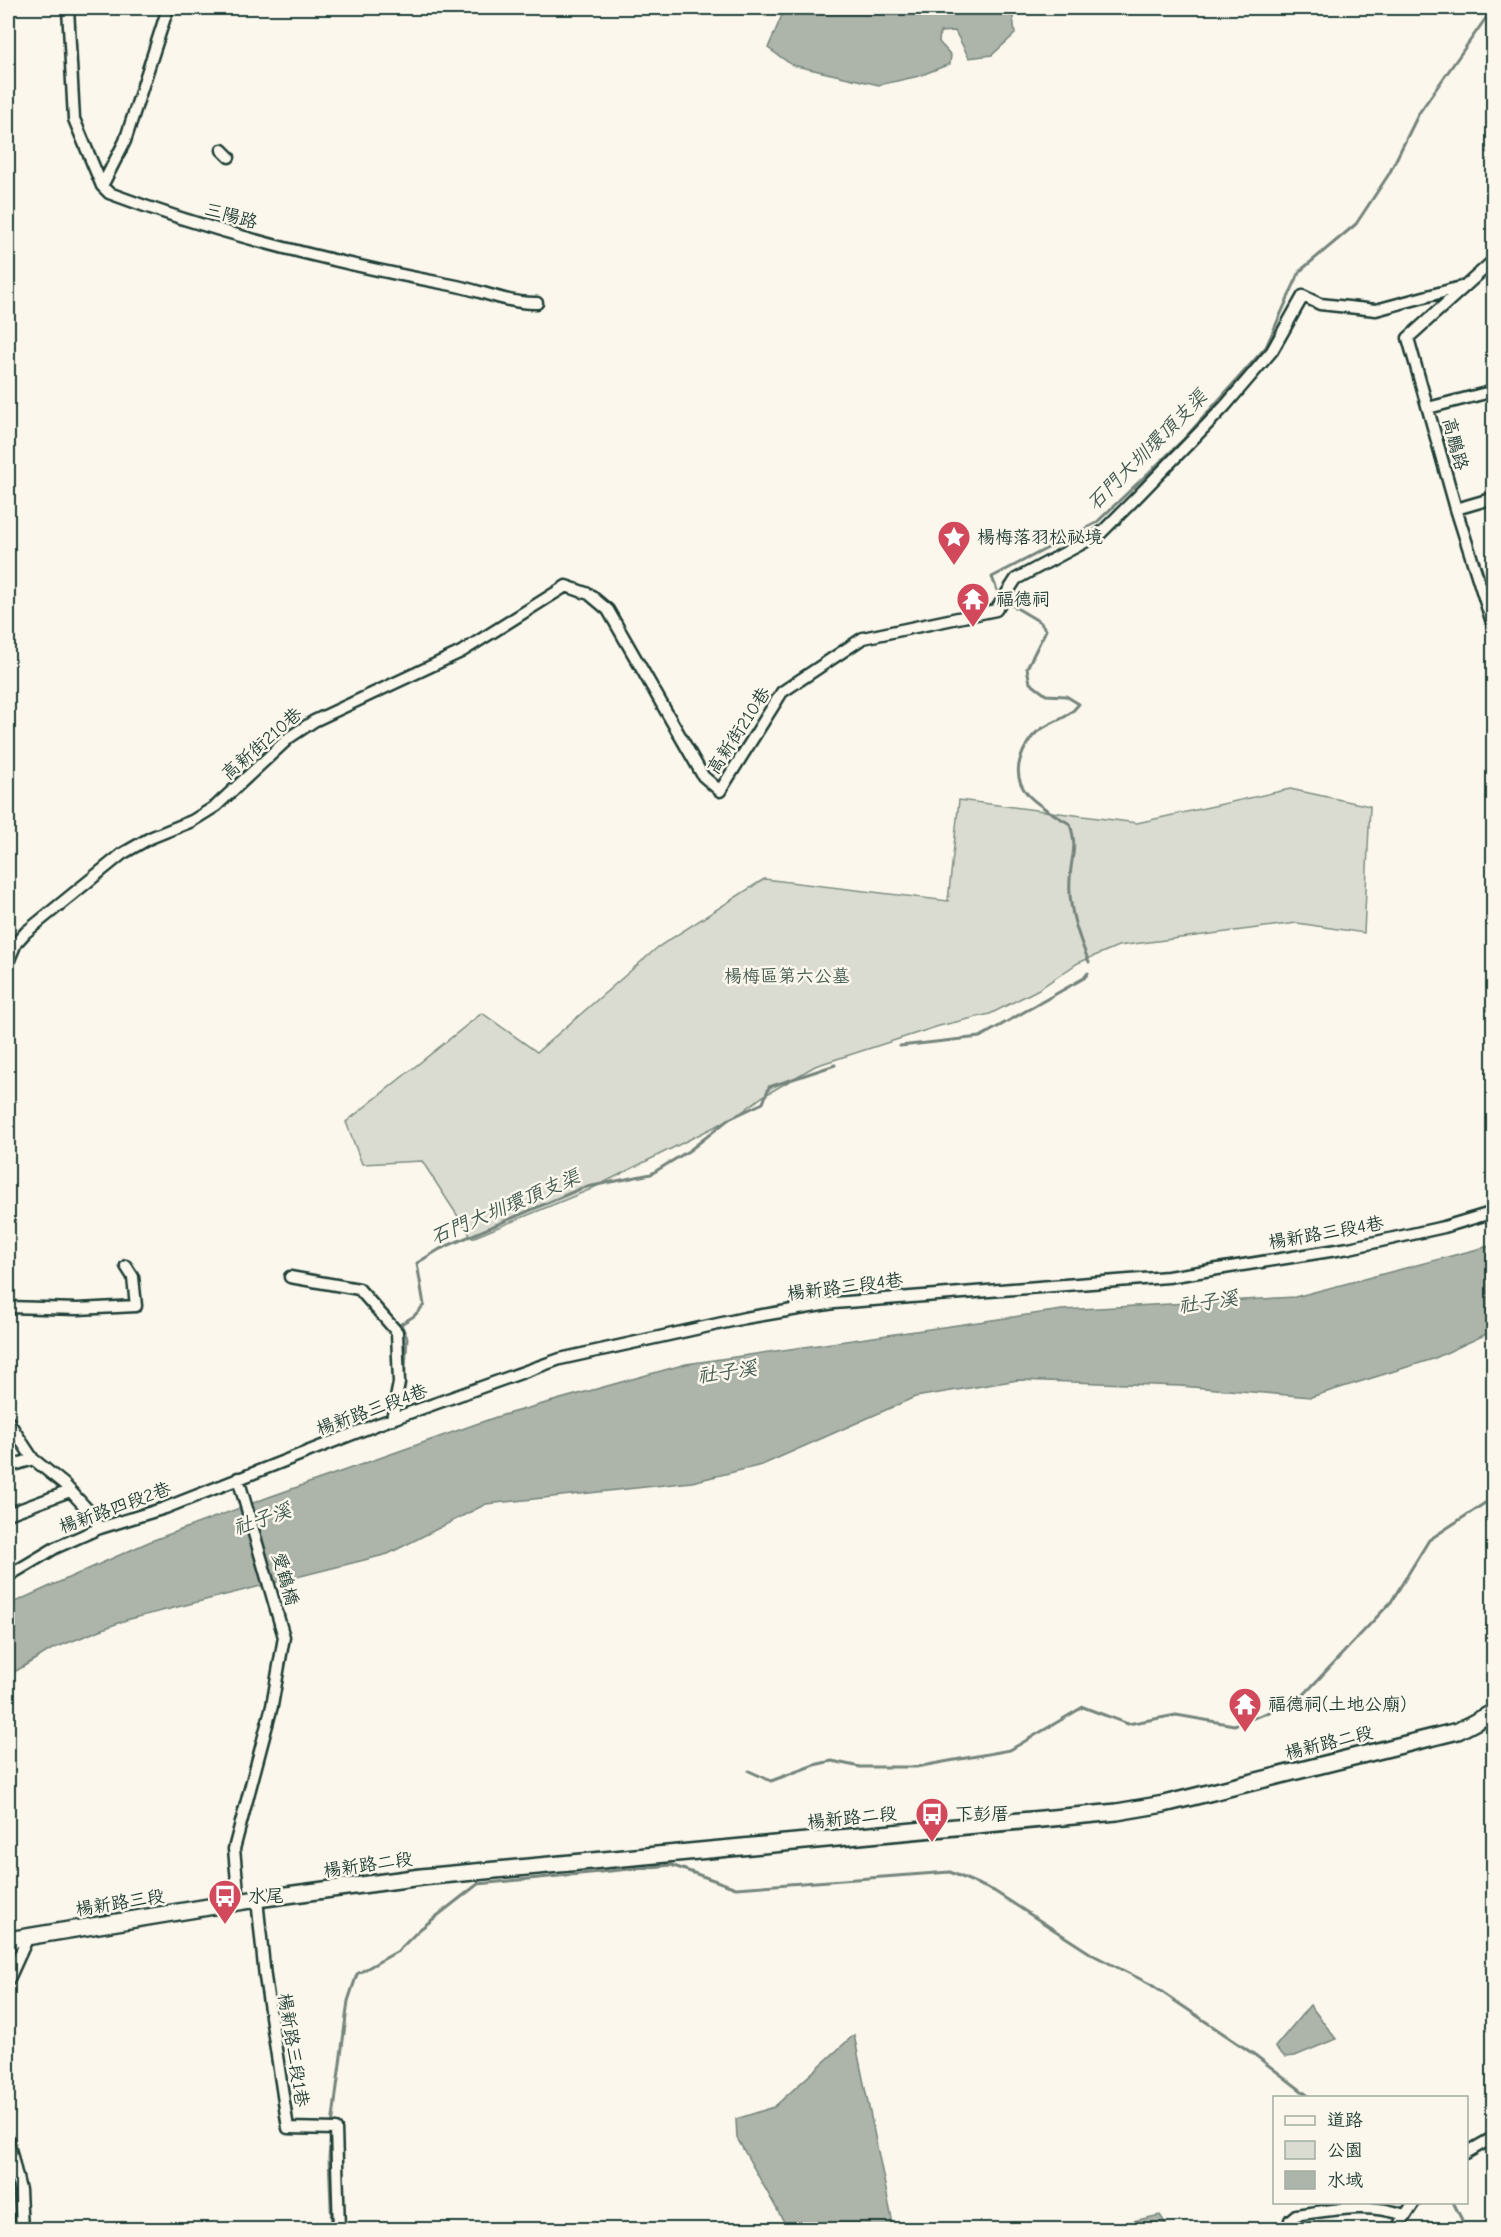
<svg xmlns="http://www.w3.org/2000/svg" width="1501" height="2237" font-family="'Comic Neue','LXGW WenKai TC',sans-serif">
<rect width="100%" height="100%" fill="#fbf7ec"/>
<filter id="ink" filterUnits="userSpaceOnUse"><feTurbulence type="fractalNoise" baseFrequency=".0167" numOctaves="2"/><feDisplacementMap in="SourceGraphic" scale="12" xChannelSelector="R" yChannelSelector="G"/><feConvolveMatrix kernelMatrix="1 2 1 2 8 2 1 2 1" color-interpolation-filters="sRGB"/></filter>
<g filter="url(#ink)">
<path fill="#dbdcd1" stroke="#7d8c82" stroke-width="1.5" d="M1290,789L1370,806L1364,933L1297,923L1118,946L1078,963L1039,989L990,1014L939,1026L815,1066L762,1097L738,1115L589,1190L472,1238L422,1161L362,1164L346,1122L482,1013L537,1052L658,947L764,879L948,901L959,800L1137,823Z"/>
<path fill="#adb4aa" stroke="#74847b" stroke-width="1.5" d="M785,8H1012L1015,34L992,55L969,58L955,31L940,32L939,42L951,55L950,64L919,76L879,85L792,65L768,48Z
M1493,1245V1331L1433,1359L1311,1397L1180,1386L1018,1380L915,1397L762,1465L692,1482L486,1504L388,1554L126,1620L52,1649L8,1676V1605L151,1541L269,1497L496,1417L686,1364L1062,1310L1295,1297Z
M1310,2005L1336,2039L1295,2056L1285,2057L1275,2047Z
M854,2035L892,2219L891,2229H788L737,2138L736,2119L774,2107Z
M1160,2215L1169,2229H1124L1129,2222Z"/>
<g fill="none" stroke-linecap="round" stroke-linejoin="round">
<path stroke="#74847b" stroke-width="3" d="M1089,962C1078,935 1068,909 1070,879C1071,854 1078,850 1070,824C1046,809 1010,794 1020,760C1023,751 1029,739 1037,732C1052,720 1066,721 1079,704L1066,696L1046,695L1030,683L1027,668L1046,630L1040,622L1000,598L992,577L1096,523L1184,439L1266,347L1300,271L1356,224L1389,174L1419,113L1493,8
M900,1046L980,1037L1084,978L1088,973
M404,1383L407,1338L401,1324L414,1316L424,1305L417,1263L440,1249L582,1188L651,1174L690,1150L729,1119L763,1103L769,1087L835,1065
M401,1406L403,1389
M749,1771L771,1781L814,1765L832,1761L860,1767H916L1010,1750L1083,1707L1128,1724L1176,1715L1234,1725L1297,1702L1391,1602L1429,1540L1494,1497
M332,2126L348,2001L357,1974L398,1951L419,1930L478,1884L671,1865L736,1888L950,1872L994,1891L1093,1955L1150,1984L1255,2055L1311,2098
M331,2135L329,2157L332,2230
M1453,2202L1467,2230"/>
<defs>
<path id="minor" d="M68,8L74,119L102,186L109,193C220,235 335,263 452,285C480,290 508,304 537,303
M222,150L229,157
M102,186L125,141L168,8
M1494,260L1408,338L1456,509L1494,629
M1428,408L1494,391
M1456,509L1494,498
M8,962L16,943L26,932L122,854L150,838L192,821L216,806L290,737L314,721L461,652L566,586L589,594L608,610L703,776L720,791L782,692L863,638L996,610L1016,579L1100,534L1136,498L1225,406L1272,351L1303,296L1320,304L1376,310L1461,287
M290,1277L359,1289L397,1332L399,1383L392,1419
M8,1307L78,1309L136,1306L133,1277L126,1266
M8,1421L33,1459L64,1484L88,1510L100,1528
M8,1467L33,1459
M238,1478L284,1637L272,1706L234,1849L239,1903
M8,1514L70,1491
M8,1576L55,1548L100,1528L165,1508L378,1424L560,1359L745,1318L834,1303L1168,1277L1349,1248L1444,1227L1494,1212
M257,1899L265,1977L288,2128L336,2129L339,2230
M8,1981L28,1937
M8,2140L20,2190L22,2230
M1466,2153L1494,2137
M1289,2230L1290,2220L1296,2215C1332,2210 1370,2202 1404,2215
M1396,2230L1414,2202"/>
<path id="secondary" d="M8,1940L257,1899L421,1877L1117,1812L1164,1804L1458,1731L1494,1712"/>
</defs>
<use href="#minor" stroke="#1f3d34" stroke-width="15"/>
<use href="#secondary" stroke="#1f3d34" stroke-width="20"/>
<use href="#minor" stroke="#fbf7ec" stroke-width="10"/>
<use href="#secondary" stroke="#fbf7ec" stroke-width="15"/>
</g>
</g>
<defs>
<symbol id="sight-pin" viewBox="-11 -11 22 30"><path d="M0 17L-7.5 6A9.5 9.5 0 1 1 7.5 6Z" fill="#d1495b" stroke="#fbf7ec"/><path d="M0-6L1.8-2.2L6-1.7L2.9 1.2L3.7 5.4L0 3.3L-3.7 5.4L-2.9 1.2L-6-1.7L-1.8-2.2Z" fill="#fff"/></symbol>
<symbol id="temple-pin" viewBox="-11 -11 22 30"><path d="M0 17L-7.5 6A9.5 9.5 0 1 1 7.5 6Z" fill="#d1495b" stroke="#fbf7ec"/><path d="M0-6L5-2H3V0L6.5 2.5H4V6H1.5V3h-3V6H-4V2.5H-6.5L-3 0V-2H-5Z" fill="#fff"/></symbol>
<symbol id="bus-pin" viewBox="-11 -11 22 30"><path d="M0 17L-7.5 6A9.5 9.5 0 1 1 7.5 6Z" fill="#d1495b" stroke="#fbf7ec"/><path d="M-5-6H5V4H4V6H2V4H-2V6H-4V4H-5ZM-3.5-4V0h7V-4ZM-3.5 1.2v1.5H-2V1.2ZM2 1.2v1.5H3.5V1.2Z" fill="#fff"/></symbol>
</defs>
<g fill-rule="evenodd">
<use href="#sight-pin" x="935" y="518" width="38" height="52"/>
<use href="#temple-pin" x="954" y="580" width="38" height="52"/>
<use href="#temple-pin" x="1226" y="1685" width="38" height="52"/>
<use href="#bus-pin" x="913" y="1795" width="38" height="52"/>
<use href="#bus-pin" x="206" y="1877" width="38" height="52"/>
</g>
<g text-anchor="middle" dominant-baseline="central" stroke-width="5" stroke-linejoin="round" paint-order="stroke">
<g font-size="18" fill="#1f3d34" stroke="#fbf7ec">
<text transform="translate(231 216) rotate(15)">三陽路</text>
<text transform="translate(1455 444) rotate(75)">高鵬路</text>
<text transform="translate(739 731) rotate(-57)">高新街210巷</text>
<text transform="translate(262 744) rotate(-41)">高新街210巷</text>
<text transform="translate(1326 1233) rotate(-10)">楊新路三段4巷</text>
<text transform="translate(845 1287) rotate(-7)">楊新路三段4巷</text>
<text transform="translate(372 1410) rotate(-20)">楊新路三段4巷</text>
<text transform="translate(115 1508) rotate(-20)">楊新路四段2巷</text>
<text transform="translate(285 1579) rotate(74)">愛鶴橋</text>
<text transform="translate(1329 1743) rotate(-14)">楊新路二段</text>
<text transform="translate(852 1818) rotate(-6)">楊新路二段</text>
<text transform="translate(368 1865) rotate(-8)">楊新路二段</text>
<text transform="translate(120 1903) rotate(-9)">楊新路三段</text>
<text transform="translate(293 2050) rotate(81)">楊新路三段1巷</text>
</g>
<g font-size="18" fill="#1f3d34" stroke="#fbf7ec" text-anchor="start">
<text x="977" y="537">楊梅落羽松祕境</text>
<text x="996" y="599">福德祠</text>
<text x="1268" y="1704">福德祠(土地公廟)</text>
<text x="955" y="1814">下彭厝</text>
<text x="248" y="1896">水尾</text>
</g>
<g font-size="18" fill="#455d53" stroke="#fbf7ec">
<text x="787" y="976">楊梅區第六公墓</text>
</g>
<g font-size="20" font-style="italic" fill="#425b52" stroke="#fbf7ec">
<text transform="translate(1147 450) rotate(-45)">石門大圳環頂支渠</text>
<text transform="translate(505 1207) rotate(-23)">石門大圳環頂支渠</text>
<text transform="translate(1208 1302) rotate(-8)">社子溪</text>
<text transform="translate(727 1372) rotate(-8)">社子溪</text>
<text transform="translate(262 1519) rotate(-19)">社子溪</text>
</g>
</g>
<rect width="1501" height="2237" fill="none" stroke="#fbf7ec" stroke-width="30"/>
<rect x="15" y="15" width="1471" height="2207" fill="none" stroke="#1f3d34" stroke-width="2" filter="url(#ink)"/>
<rect x="1273" y="2096" width="195" height="108" fill="#fbf7ec" stroke="#a3ada2" stroke-width="1.5"/>
<rect x="1285" y="2116" width="30" height="9" fill="#fbf7ec" stroke="#a3ada2" stroke-width="1.5"/>
<text x="1327" y="2126" font-size="18" fill="#1f3d34">道路</text>
<rect x="1285" y="2141" width="30" height="18" fill="#dbdcd1" stroke="#a3ada2" stroke-width="1.5"/>
<text x="1327" y="2156" font-size="18" fill="#1f3d34">公園</text>
<rect x="1285" y="2171" width="30" height="18" fill="#adb4aa" stroke="#a3ada2" stroke-width="1.5"/>
<text x="1327" y="2186" font-size="18" fill="#1f3d34">水域</text>
</svg>
